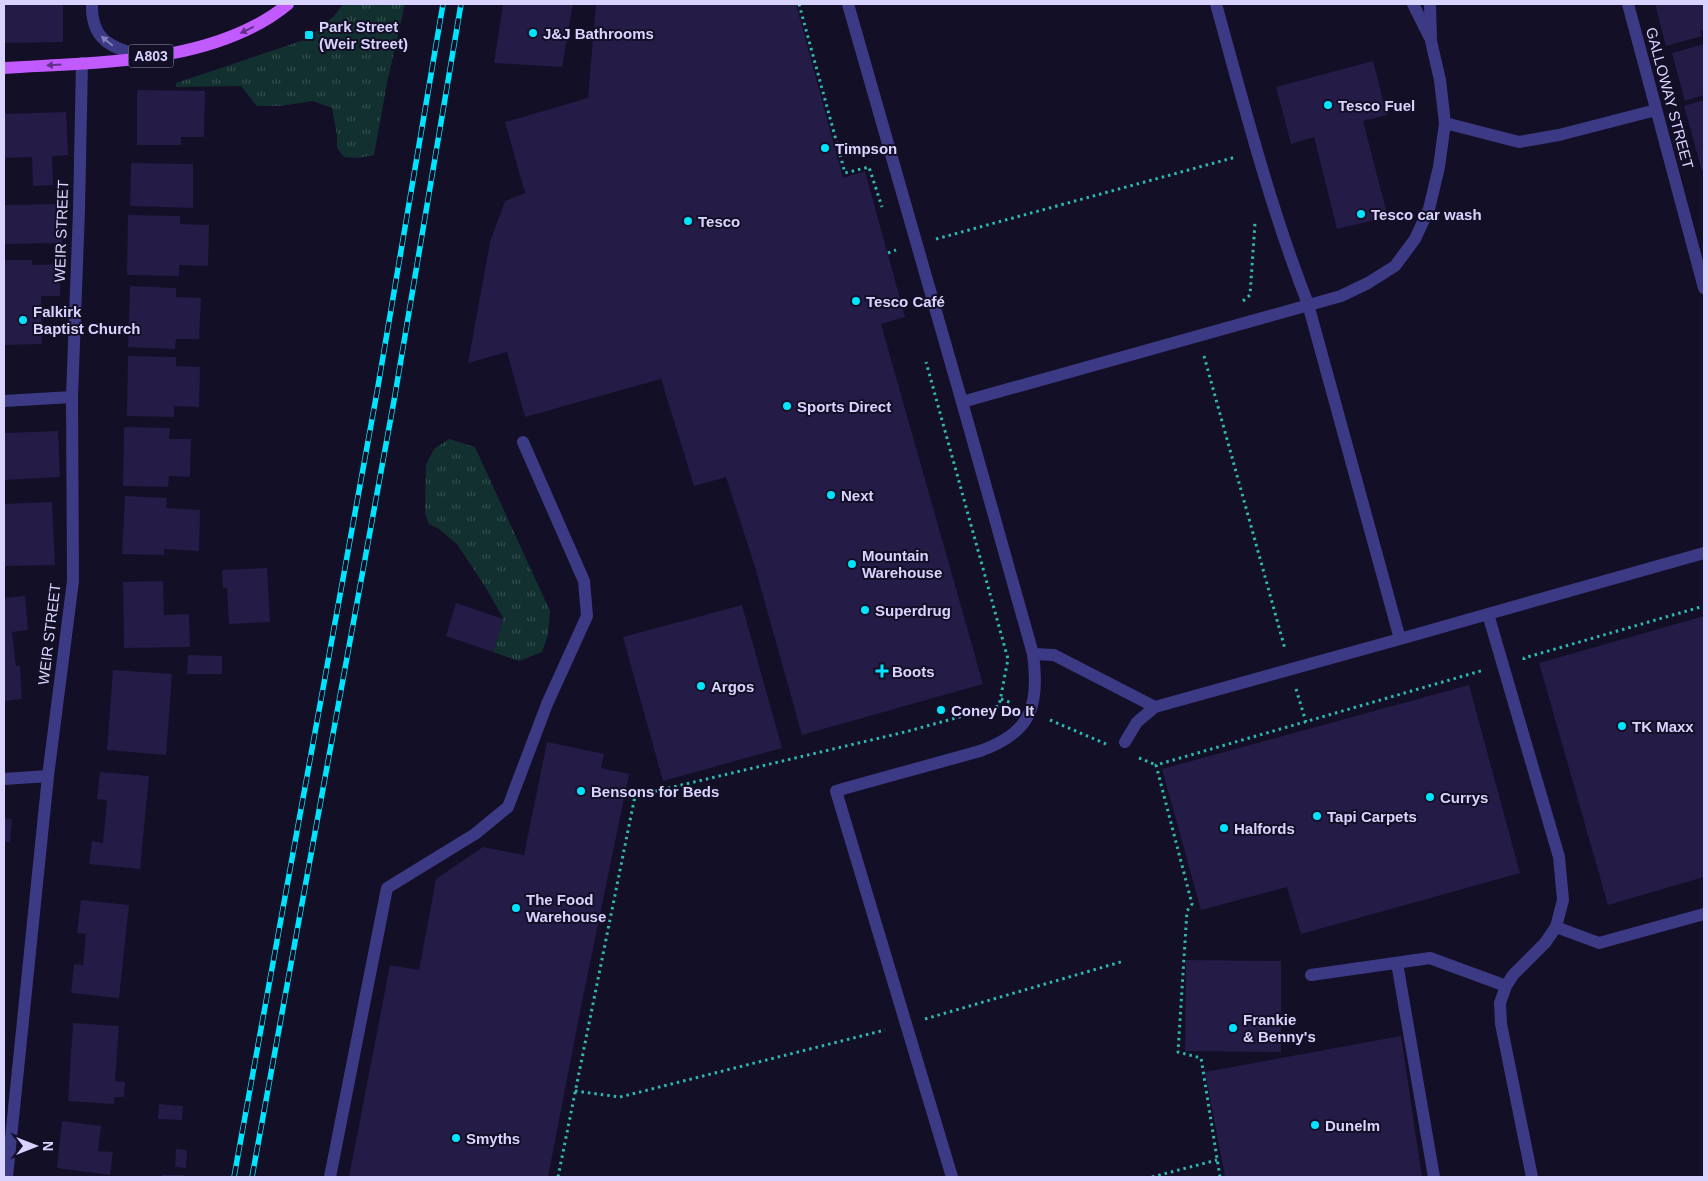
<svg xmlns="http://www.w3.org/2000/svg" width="1708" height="1181" font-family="Helvetica,sans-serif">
<defs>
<pattern id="grass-tufts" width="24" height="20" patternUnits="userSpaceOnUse" patternTransform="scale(1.25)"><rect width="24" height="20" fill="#12302f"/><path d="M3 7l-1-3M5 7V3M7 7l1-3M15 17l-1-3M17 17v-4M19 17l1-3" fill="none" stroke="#344d4e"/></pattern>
</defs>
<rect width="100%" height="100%" fill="#130f26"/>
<path fill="url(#grass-tufts)" d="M343,4H405L387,83L374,155L358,158L344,157L337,148V135L332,108L313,101L280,106H257L241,86L176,87V83L307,39L334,16Z
M449,439L475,447L550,611L548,635L542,652L519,661L493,652L503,618L486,588L457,544L439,529L429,524L425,513L426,465L434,449Z"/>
<path fill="#241b47" d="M4,4H63V42L4,43Z
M503,4H573L562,67L494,63Z
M596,4H796L843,178L865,171L905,317L881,324L983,684L802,735L755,567L726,477L694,486L661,379L525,417L507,352L468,363L490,242L505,201L525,193L505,122L588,98Z
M1655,4H1704V30L1700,31L1702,36L1666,46Z
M1704,44V95L1685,101L1672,53Z
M1373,61L1387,115L1363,121L1388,217L1337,229L1314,137L1291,144L1276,87Z
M137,90L205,91L204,137H181V145H137Z
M1704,100V170L1702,171L1684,106Z
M66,112L68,155L52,156L53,185L33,186L32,157L4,158V114Z
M131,163L193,164V208L130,206Z
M62,204V243L4,244V205Z
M128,215L180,216V224L209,225L208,266L179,265V276L127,275Z
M4,260H32V265L60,264V296H41L42,344L4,345Z
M130,286L176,288V297L201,298L199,339H176L175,349L128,347Z
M128,356L176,357V366L200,367L199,407L174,406V417L127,416Z
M124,427L170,428L169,439H191L190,477L169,476L168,487L123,486Z
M58,431L60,477L4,480V433Z
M125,496L167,498L166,508L200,510L199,551L164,549V555L122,554Z
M52,502L55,565L4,566V504Z
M267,568L270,622L229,624L227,588H223L222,570Z
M163,581L164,615L189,614L190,647L124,648L123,582Z
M25,596L28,630L12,632L16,666H20L22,699L4,701V598Z
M456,603L503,619L493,652L446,636Z
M742,605L782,748L663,781L623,637Z
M1704,616V877L1608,905L1539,663Z
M188,655L222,656V674H187Z
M113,670L172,674L166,755L107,750Z
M1469,685L1520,873L1301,934L1287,887L1201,910L1162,769Z
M547,742L604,754L601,768L629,774L582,1002L548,1177H349L390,965L419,970L436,879L483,847L524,855Z
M100,772L149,776L140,869L89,864L92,841L103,843L107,800L97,799Z
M4,818L12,819L10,842H4Z
M81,900L129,905L119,998L71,993L74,964L83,965L86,934L77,933Z
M1186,960L1281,961V1052L1185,1051Z
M73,1023L119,1026L115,1081L125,1082L124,1097H114V1104L68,1101Z
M1401,1036L1422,1177H1225L1205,1072Z
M159,1104L183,1106L182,1120L158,1119Z
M62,1121L101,1126L98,1151L113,1152L110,1175L57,1168Z
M176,1149L187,1150L186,1168L175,1167Z
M162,1175H184V1177H162Z"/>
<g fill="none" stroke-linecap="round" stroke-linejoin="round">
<path stroke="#2fb8b0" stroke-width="3" stroke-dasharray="2.5 4" stroke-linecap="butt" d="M799,4L845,173L869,167L882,207
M936,239L1236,157
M888,253L896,250
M1243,301L1250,295L1255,223
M1204,356L1285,649
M1524,660V658L1704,606
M1296,689L1306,722
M1001,699L1012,703
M1050,720L1106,744
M1139,758L1156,765
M925,1019L1124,961
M575,1091L620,1097L885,1030
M558,1177L635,796L905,732L999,706L1008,659L926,362
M1152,1177L1217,1160
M1220,1177L1201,1058L1178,1052L1187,911L1192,904L1156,765L1484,670"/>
<path stroke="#3d3a85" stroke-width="12" d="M848,4L962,402
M1216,4C1244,105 1270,207 1308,304L1400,639L1488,614L1559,857L1563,900L1556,927L1545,943L1513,975L1506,986L1500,1003L1501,1024L1532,1177
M1413,4L1429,36
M1445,123L1519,142L1559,135L1656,110
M1488,614L1704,553
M1033,654L1054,655L1155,707L1137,722L1125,742
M1155,707L1400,639
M839,790L980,751C1031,733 1040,706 1033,654L962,402L1341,296L1368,283L1395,266L1415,239L1429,209L1439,167L1445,123L1440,80L1431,41L1430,4
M836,791L952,1177
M1556,927L1599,943L1704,914
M1397,963L1434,1177
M1311,975L1430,958L1506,986
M330,1177L387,888L475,834L508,807L547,704L587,616L584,581L523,442"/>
<path stroke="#3d3a85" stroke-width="12" d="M92,4C91,43 114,48 146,57
M1628,4L1704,288
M4,401L72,397
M4,779L48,776
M7,1177L48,776L73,581L72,397L79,210L82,63"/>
<path stroke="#c25bff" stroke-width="12" d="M4,68C95,62 214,65 288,4"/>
<defs>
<path id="rail" d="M234,1177L377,392L443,4
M252,1177L395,395L461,4"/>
</defs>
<use href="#rail" stroke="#00e5ff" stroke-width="5.5"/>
<use href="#rail" stroke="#130f26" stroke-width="4" stroke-dasharray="11" stroke-linecap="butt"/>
</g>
<defs><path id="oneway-solid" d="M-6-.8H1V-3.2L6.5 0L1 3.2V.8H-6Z" transform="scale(1.25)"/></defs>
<g fill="#623188">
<use href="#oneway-solid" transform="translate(247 30) rotate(154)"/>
<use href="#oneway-solid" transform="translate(54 65) rotate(176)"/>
</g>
<use fill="#837fbc" href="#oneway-solid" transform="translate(107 41) rotate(-140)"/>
<g fill="#00e5ff" stroke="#130f26" stroke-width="2">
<circle cx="533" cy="33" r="5"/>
<rect x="304" y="30" width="10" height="10" rx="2.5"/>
<circle cx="1328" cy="105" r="5"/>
<circle cx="825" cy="148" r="5"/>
<circle cx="1361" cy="214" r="5"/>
<circle cx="688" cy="221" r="5"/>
<circle cx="856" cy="301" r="5"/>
<circle cx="23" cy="320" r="5"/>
<circle cx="787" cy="406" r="5"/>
<circle cx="831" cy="495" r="5"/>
<circle cx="852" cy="564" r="5"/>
<circle cx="865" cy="610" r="5"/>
<path d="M879.5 663.5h5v5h5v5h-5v5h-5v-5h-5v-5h5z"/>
<circle cx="701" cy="686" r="5"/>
<circle cx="941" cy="710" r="5"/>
<circle cx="1622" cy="726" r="5"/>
<circle cx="581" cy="791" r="5"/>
<circle cx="1430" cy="797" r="5"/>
<circle cx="1317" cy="816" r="5"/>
<circle cx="1224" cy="828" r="5"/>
<circle cx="516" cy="908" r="5"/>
<circle cx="1233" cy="1028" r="5"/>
<circle cx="1315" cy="1125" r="5"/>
<circle cx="456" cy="1138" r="5"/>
</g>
<g text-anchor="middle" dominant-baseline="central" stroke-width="4" stroke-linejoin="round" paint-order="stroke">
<rect fill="#130f26" stroke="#9e99be" stroke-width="1" x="128.5" y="44.5" width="45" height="23" rx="4"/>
<g font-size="14" font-weight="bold" fill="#d9d4ff">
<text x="151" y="56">A803</text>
</g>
<g font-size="15" font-weight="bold" fill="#d9d4ff" stroke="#130f26" text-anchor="start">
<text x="319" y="26">Park Street<tspan x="319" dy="17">(Weir Street)</tspan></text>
<text x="543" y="33">J&amp;J Bathrooms</text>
<text x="1338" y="105">Tesco Fuel</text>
<text x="835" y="148">Timpson</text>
<text x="1371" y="214">Tesco car wash</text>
<text x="698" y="221">Tesco</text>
<text x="866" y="301">Tesco Café</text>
<text x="33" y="311">Falkirk<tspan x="33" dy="17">Baptist Church</tspan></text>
<text x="797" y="406">Sports Direct</text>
<text x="841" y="495">Next</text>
<text x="862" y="555">Mountain<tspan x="862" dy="17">Warehouse</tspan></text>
<text x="875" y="610">Superdrug</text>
<text x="892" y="671">Boots</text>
<text x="711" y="686">Argos</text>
<text x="951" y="710">Coney Do It</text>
<text x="1632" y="726">TK Maxx</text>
<text x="591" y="791">Bensons for Beds</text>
<text x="1440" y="797">Currys</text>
<text x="1327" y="816">Tapi Carpets</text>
<text x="1234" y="828">Halfords</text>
<text x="526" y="899">The Food<tspan x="526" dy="17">Warehouse</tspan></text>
<text x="1243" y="1019">Frankie<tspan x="1243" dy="17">&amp; Benny's</tspan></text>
<text x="1325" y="1125">Dunelm</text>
<text x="466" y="1138">Smyths</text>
</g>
<g font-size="15" fill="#d9d4ff" stroke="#130f26">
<text transform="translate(1670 98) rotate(75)">GALLOWAY STREET</text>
<text transform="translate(61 231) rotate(-88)">WEIR STREET</text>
<text transform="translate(49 634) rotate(-83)">WEIR STREET</text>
</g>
</g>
<rect width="1708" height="1181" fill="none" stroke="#d9d4ff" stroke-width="10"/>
<g transform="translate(35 1146) rotate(90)" stroke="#130f26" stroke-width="4" paint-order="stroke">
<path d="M0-4L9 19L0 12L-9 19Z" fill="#d9d4ff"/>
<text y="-8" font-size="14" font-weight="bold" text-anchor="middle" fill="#d9d4ff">N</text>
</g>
</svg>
